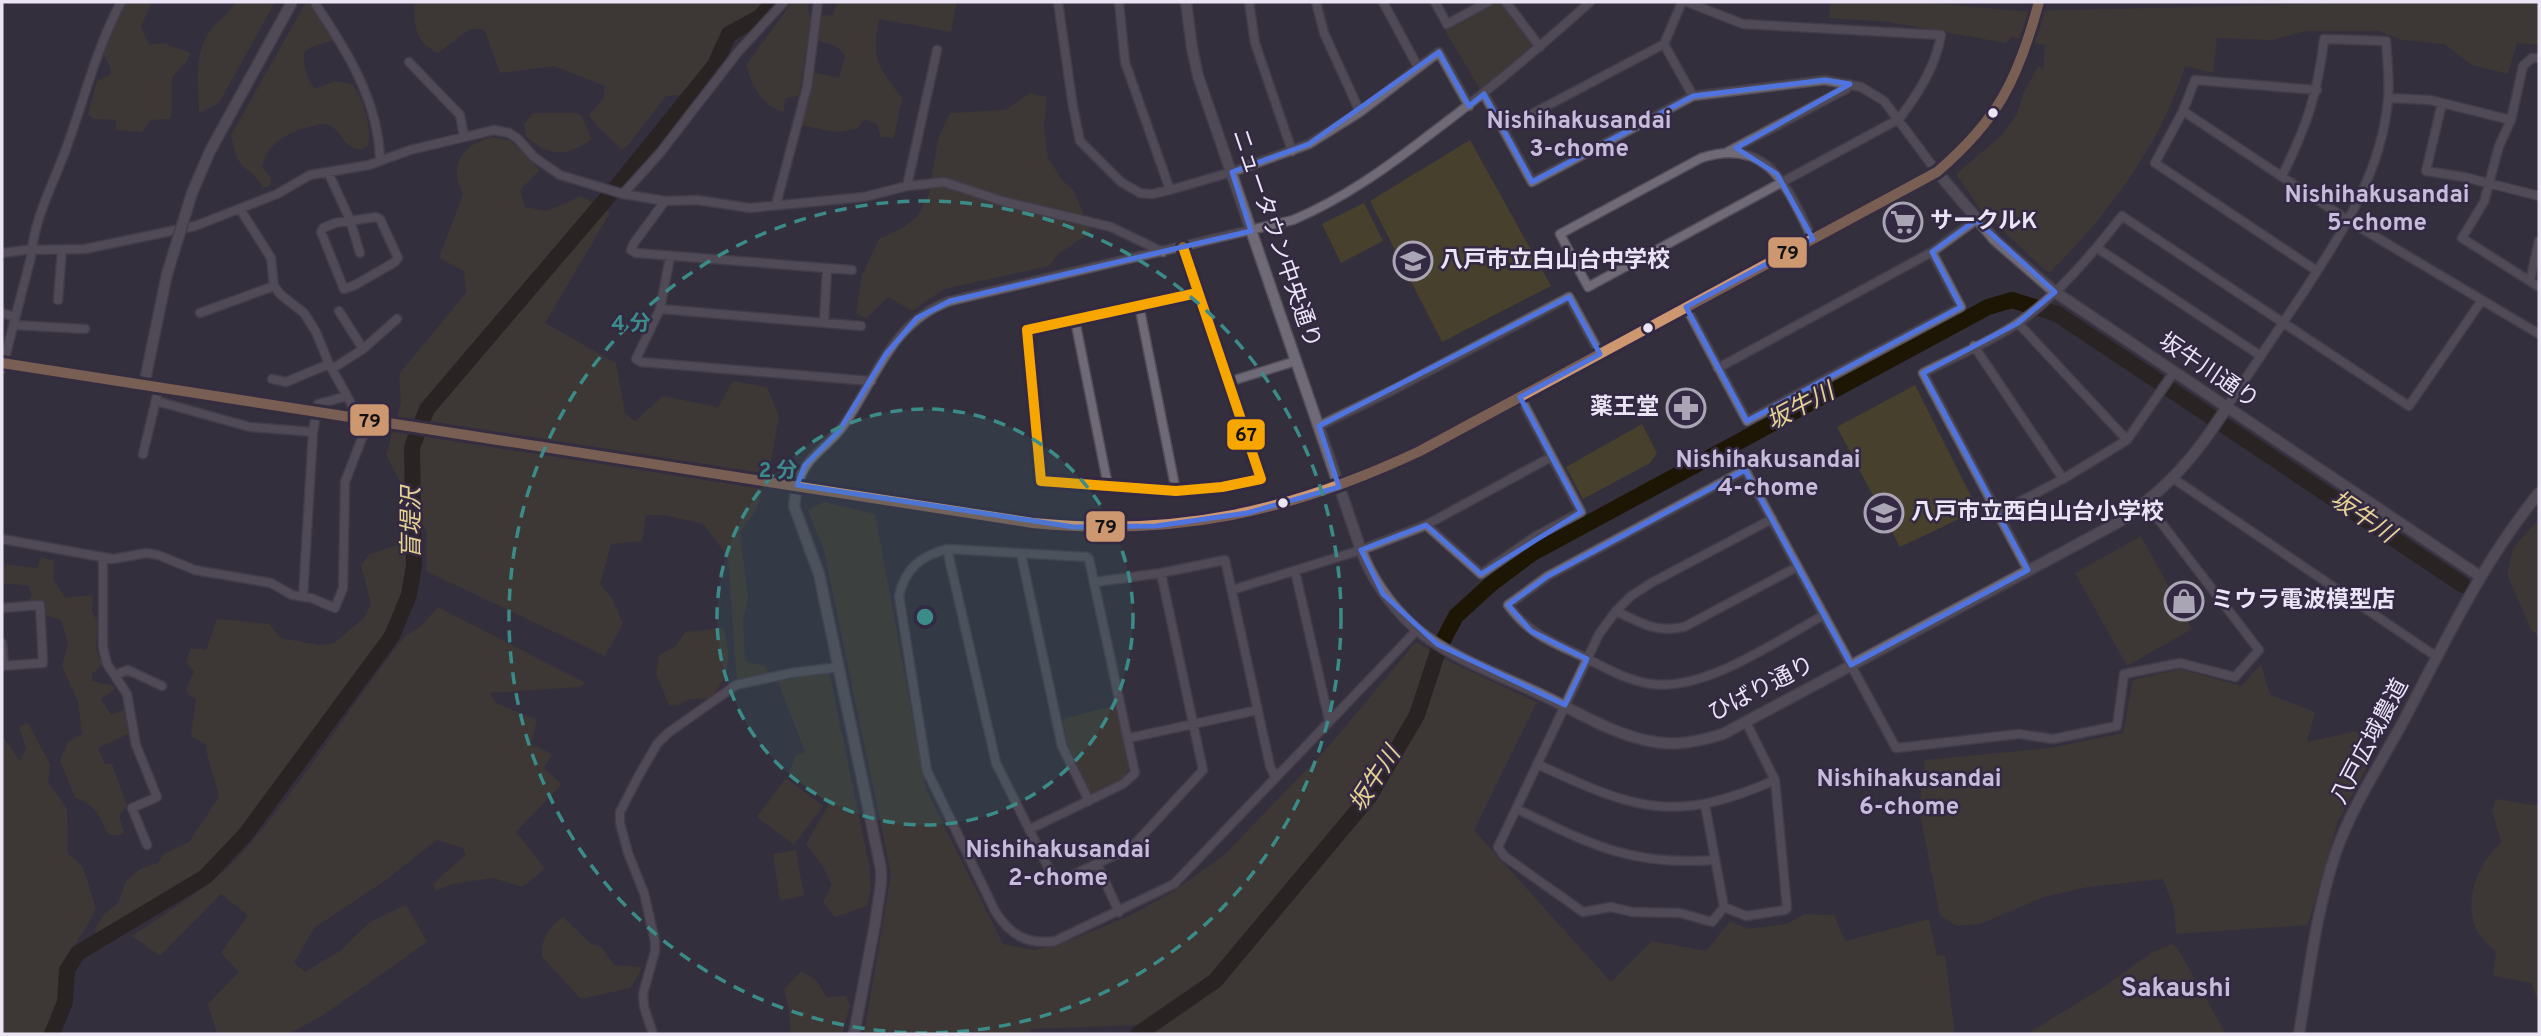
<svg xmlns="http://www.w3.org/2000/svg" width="2541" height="1036" font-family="Overpass,'Noto Sans JP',sans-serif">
<rect width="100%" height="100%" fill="#342f3d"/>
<path fill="#47402d" d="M125,2H152L141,26L149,45L166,43C174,49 182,48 190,53L187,61L172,77L171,119L151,120L142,132L116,130V120L93,119L88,114L97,81L110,75L111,69L103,54L113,25Z
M236,2H275L219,103L199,113C199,86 193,54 210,31C218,20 229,14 236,2Z
M306,2H311L330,30L334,40L311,47L304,53C303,66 307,79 315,89L335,81L352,84C363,98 372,127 368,145L361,150C343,147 344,135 331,126C325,122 317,125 310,127C288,132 267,143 262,167L271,178V185L263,188C256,175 254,176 244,167C235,160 234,146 231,135Z
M414,2H767L764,6L730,27L716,42L706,67L684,95L666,96L629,144L622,150L596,125L589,115L603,99L605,86L554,66L500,73L484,29H470L438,53C414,41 415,27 414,2Z
M792,2H810L807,8L811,20L799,95L785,99L784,112C762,107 752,85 746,65Z
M838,2H957L951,32L879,19C871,60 878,66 902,98L894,138L881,137L877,125L865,119L857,129L836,132L800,125L813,72L839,78L845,55L836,46L817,40L820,16L832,15Z
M1494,2H1501L1532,42L1531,47L1480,89L1444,29Z
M1830,2H1922L2019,11L2409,2H2539V45L2517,43L2508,74L2472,65L2444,44L2402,40L2378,31H2305L2272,40L2217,38L2213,73L2185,66C2163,141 2106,218 2050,272L2046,271L1980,209L1956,174L2001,136L2017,114L2023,94L2038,66L2043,69L2045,45L2011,37L2006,43L1888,22L1829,18Z
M1030,93L1047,97L1044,126L1048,158L1063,181L1074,191L1091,232L1057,255L1049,266L944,289L912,311L888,297L866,319L856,313L862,275L879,239L902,228L917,217L929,194L938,139L950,113L1006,110Z
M533,113H576L581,115L592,139C566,157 551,157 526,137L524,124Z
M492,137L511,141L540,170L520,190L525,207L547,211L581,196L610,213L545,323L616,363L625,413L635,421L663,396L718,407L733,381L767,387L779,416L771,462L757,508L740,532L748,598L743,620L745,661L764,666L769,673L737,680L728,557L703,524L664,515H646L642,541L611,544L600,584L613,600L623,624L605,656L426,571L427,532L386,455L401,402L399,374L466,293L464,271L439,258L463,194C448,166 462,144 492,137Z
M1470,140L1551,286L1442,342L1370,201Z
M1364,203L1383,241L1341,263L1322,224Z
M1915,385L1978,510L1900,547L1837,427Z
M1642,424L1657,453L1650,463L1583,499L1566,467Z
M824,502L875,514L926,789L1003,944L1035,950L1066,942L1127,917L1171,893L1224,855L1328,747L1416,642L1446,660L1537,702L1474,830L1611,982L1652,941L1706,951L1730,921L1748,929L1787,924L1804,914L1834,915L1845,941L1929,919L1937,956L1945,955L1955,1034H1139V1025L1030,1029L1031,1034H864L891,874L824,550L808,510Z
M2539,519V636L2531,630L2507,574L2513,548Z
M2141,536L2192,629L2127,666L2075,573Z
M398,545C401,548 406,553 407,558C409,564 406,573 405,579C391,638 351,684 317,732L305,740L244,828L212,863L200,875L99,937L95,935L96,927L104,914L118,903L126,881L140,869L158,863L165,853L189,842L219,797C216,779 207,763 206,745L191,736L196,699L189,695L186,689L194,672L186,662L191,648L206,650L217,619L269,624L281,638L319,645L334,643L364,618L371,604L361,565L370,554Z
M41,557L54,561L53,578L65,598L93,595L92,611L97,621L96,649L102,665L92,674V681L114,686L115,689L101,699L111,715L125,710L130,733L98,748L105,764H112L127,806L119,815L124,832L120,835H108C100,816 95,804 75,798L60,760L68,742L82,734L78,702L62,666L68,644L61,620L34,612L28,602L32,595L29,586L14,584L2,585V564L37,568Z
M438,607L586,683L579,687L490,693L496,703L537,720L531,744L552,754L544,768L562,784L516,832L545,869L522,887L493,878L452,884L435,891L433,884L466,854L463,848L437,840L383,882L314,928L294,963L305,972L340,951L370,922L406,905L427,942L325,1014L289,1034H217L208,1004L239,972L221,953L248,915L221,894L160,956L132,936C170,910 213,886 243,852C302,785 350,706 405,636L421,626Z
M723,628C732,654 730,678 710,698L690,699L677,706L669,705L656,673L659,655L676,646L685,632Z
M2261,664L2270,695L2315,712L2307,742L2357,731L2368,765L2338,821L2308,925L2176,934L2174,908L2163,879L2088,887L2044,897L1980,924L1957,926L1940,916L1919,808L1925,760L2050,748L2123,733L2133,680L2180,669L2241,686Z
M829,672L869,864L871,888L867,906L835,917L823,902L832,885L822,865L806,844L829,804L789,773L795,756L805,752L778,681Z
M1116,705L1129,766C1126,782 1105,788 1091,794L1067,743L1063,719Z
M28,723L50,764L48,782L67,809L68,853L83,867L96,909L84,931L61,966L60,996L54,1023L47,1034H2V735L20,761L26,749L19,726Z
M786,778L823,806L794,845L757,817Z
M2496,799L2539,806V1006L2532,983L2493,976L2496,952C2489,945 2478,936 2475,926C2464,895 2480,863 2501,842L2492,810Z
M796,850L804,896L780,900L773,854Z
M563,917L591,944L601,947L614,965L641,967L639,974L630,988L581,999L542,957C540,940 550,925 563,917Z
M2172,944L2178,949L2226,1034H2027L2105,986L2151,953Z
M801,971L816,980L827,997L846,996L850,1005L842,1034H791L789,1012L784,989Z"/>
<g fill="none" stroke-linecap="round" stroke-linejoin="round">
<path stroke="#1d1605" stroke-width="16" d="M52,1034L65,1002L67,970L78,953L205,877L245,835L392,636L409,595L414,565L412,447L427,409L618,185L715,65L729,34L760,17L774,2
M1138,1034L1215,981L1369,797L1417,715L1439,648L1456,616L1491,584L1531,554L1988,307L2012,300L2057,314L2463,585"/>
<path stroke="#4f4a59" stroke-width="10" stroke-dasharray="10 5" stroke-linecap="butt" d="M2030,32L2039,2"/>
<defs>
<path id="minor" d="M1058,2L1073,107L1080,141L1121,182L1140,193L1152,194L1170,190L1232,172L1309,144L1360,112L1439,52L1469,106
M1119,2L1125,62L1170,190
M1249,2L1255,43L1292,151
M1316,2L1324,33L1360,112
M1383,2L1418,67
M1435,2L1447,24L1488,2
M1506,2L1540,47
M1687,2L1743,24L1941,35C1936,66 1918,94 1899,119L1588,287L1560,234L1701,158C1770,136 1787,189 1813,239
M316,5C348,52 379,103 380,161
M1664,44L1682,2
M409,62L460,115L464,136
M2317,90L2195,80L2183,111L2155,163L2317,271
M1484,94L1532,182L1693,96L1825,80L1861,87L1884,101L1937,172
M2389,98L2430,100L2511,120L2499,146L2484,202L2462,238L2539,287
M2442,103L2426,171L2464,177L2539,196
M2183,111L2349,221L2539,334
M2511,120L2523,66L2532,58H2539
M1503,129L1664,44L1693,96
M1727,152L1846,89L1850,84
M328,172L350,220L360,253
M907,186L937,50
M623,194L660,153L738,52L784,2
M665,201L634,243L631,250L636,253L852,270
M776,205L807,87L818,2
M240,209L271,258L274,286L280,294L304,313L316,332L329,364L347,396L318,404L313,432L303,597
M376,217L380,219L398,258L395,262L355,285L344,289L321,232L323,228L335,223Z
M1183,247L1261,479L1222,487L1176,491L1041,481L1027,330L1197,293
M2097,248L2261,356
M2,253L25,250L85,249L195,226L277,194L310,175L369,165L410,150L494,130L509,133L517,138L534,157L560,175L623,194L665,201L697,200L750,208L864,197L907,186L944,182L1002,201L1111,227L1163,252
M670,257L660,309L636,359L641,362L871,381
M2530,281L2539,241
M58,300L62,250
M1139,305L1176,491
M1686,307L1747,421L1961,307L1932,252
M660,309L861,326
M339,311L363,349
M2,313L15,317
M200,313L274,286
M1075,320L1108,486
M824,322L827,269
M2018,323L2127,440
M13,325L85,329
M1974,346L2063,479
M1718,368L1932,252L1976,220
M2,369L31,257C34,219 53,184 66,149C84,100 96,49 121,2
M332,369L363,349L397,319
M272,379L286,382L329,364
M1228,382L1296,361
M156,401L250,427L313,432
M2227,407C2251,370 2276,333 2301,296C2340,236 2382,173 2388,99C2390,80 2387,60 2386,41L2324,39C2318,93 2306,128 2282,176
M1319,426L1393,390L1569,297L1600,354
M143,454L159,387
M2174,479L2437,657
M797,485C808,453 825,450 843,426C876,379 891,322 950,301L1293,220C1345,198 1389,166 1433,132C1488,91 1539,48 1590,2
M1998,513L2063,479L2127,440L2174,372
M1426,525L1481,574L1536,536L1581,512L1520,397
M2,539L113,559L146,553L158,555L195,570L271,583L292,595L311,598L335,608L343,588L345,482L365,430L347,396
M947,549L996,763L1056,883L1132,847L1203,770L1161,573
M1021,554L1062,746L1089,801
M103,558V647L107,664L127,694L136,745L157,797L132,808L147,845
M2028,570L1923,373C1954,357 1989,343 2018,323C2058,295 2092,254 2122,216L2409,406L2482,300
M1295,571L1329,720
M1095,582L1161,573L1225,560L1270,766L1275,777
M1232,590L1361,550L1426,525L1551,457
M2,608L40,605L43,663L2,666
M1616,611C1641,623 1655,633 1684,627L1797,567
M1824,615C1776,641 1706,691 1652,684C1627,681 1604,667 1582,656C1550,641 1529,634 1508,605L1548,576L1745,470L1896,748L2019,734L2053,739L2117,726L2124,674L2180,663L2235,677L2259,650L2146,503
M2,643L4,666
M115,675L128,670L162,686
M1129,738L1258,710
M1537,764C1634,809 1673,825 1775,780
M1705,805L1724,907L1746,916L1785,910L1787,908L1775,780L1746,722
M1517,809C1590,844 1629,866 1714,860
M1030,829L1123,784L1135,773L1089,559L1087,557L947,549C921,556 905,568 899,596L927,771L995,911C1010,935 1027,945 1055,941L1174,884L1417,630
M1097,864L1119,912
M1724,907L1712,922L1680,913L1632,912L1611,907L1583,912L1504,856L1498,847L1599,634L1616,611L1631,596L1651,583L1772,519
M653,1034L644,1007L643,994L655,951V941L644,893L628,853L620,823V812L638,777L657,744L668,733L736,685L791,673L839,667"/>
<path id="tertiary" d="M1186,2L1192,48L1198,76L1361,550C1372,580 1391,606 1415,628C1450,658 1500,675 1542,695C1578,712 1615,736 1655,742C1678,746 1700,741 1723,734L2119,522C2167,489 2196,456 2227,407
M1937,172L1995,240L2055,292L2481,577
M2,363L308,410
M144,385L167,274
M455,433L1033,523C1177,537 1290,512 1420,451L1937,172C1986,131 2012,93 2030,32
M797,485L794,506L819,574L881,869V884L875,924L854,1034
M2299,1034C2309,974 2316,911 2336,852C2352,806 2381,763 2404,720C2445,642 2483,561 2539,493"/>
</defs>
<use href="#minor" stroke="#524d5a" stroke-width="11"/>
<use href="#tertiary" stroke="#524d5a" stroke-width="13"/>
<use href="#minor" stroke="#6f6a75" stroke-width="8"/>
<use href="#tertiary" stroke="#6f6a75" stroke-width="10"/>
<defs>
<path id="tertiary-bridge" d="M167,274L192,193L210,151L292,2
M308,410L455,433"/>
</defs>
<use href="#tertiary-bridge" stroke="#524d5a" stroke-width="13" stroke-linecap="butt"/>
<use href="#tertiary-bridge" stroke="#6f6a75" stroke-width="10"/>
<defs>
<path id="bus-1" d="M2,363L1033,523C1177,537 1290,512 1420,451L1937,172C1999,119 2018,79 2039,2"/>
<path id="bus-2" d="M1183,247L1261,479L1222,487L1176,491L1041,481L1027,330L1197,293"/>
</defs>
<use href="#bus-1" stroke="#332943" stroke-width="16"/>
<use href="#bus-2" stroke="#332943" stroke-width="16"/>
<use href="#bus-1" stroke="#cd976f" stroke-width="10"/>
<use href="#bus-2" stroke="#f7a600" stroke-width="10"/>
</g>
<path d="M0 0H2541V1036H0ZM1439,52L1469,106L1484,94L1532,182L1693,96L1825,80L1850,84L1736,148L1777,174L1813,239L1686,307L1747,421L1961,307L1932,252L1976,220L2055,292L2018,323L1923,373L2028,570L1851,665L1745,470L1548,576L1508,605L1531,631L1587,659L1565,705L1437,644L1383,594L1361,550L1426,525L1481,574L1581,512L1520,397L1600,354L1569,297L1319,426L1339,487L1247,513L1156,526L1074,527L797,485L805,465L839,431L886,354L917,318L950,301L1251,231L1232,172L1309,144Z" fill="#342f3d" fill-opacity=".55" fill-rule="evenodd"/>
<path fill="none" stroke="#5074df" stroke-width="5" stroke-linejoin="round" d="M1439,52L1469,106L1484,94L1532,182L1693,96L1825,80L1850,84L1736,148L1777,174L1813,239L1686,307L1747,421L1961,307L1932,252L1976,220L2055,292L2018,323L1923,373L2028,570L1851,665L1745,470L1548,576L1508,605L1531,631L1587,659L1565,705L1437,644L1383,594L1361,550L1426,525L1481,574L1581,512L1520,397L1600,354L1569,297L1319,426L1339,487L1247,513L1156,526L1074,527L797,485L805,465L839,431L886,354L917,318L950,301L1251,231L1232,172L1309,144Z"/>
<circle cx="925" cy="617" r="208" fill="#3b8c89" fill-opacity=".12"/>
<g fill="none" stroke="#3b8c89" stroke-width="3.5" stroke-dasharray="12 9">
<circle cx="925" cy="617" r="208"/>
<circle cx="925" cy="617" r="416"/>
</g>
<defs>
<symbol id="supermarket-ring" viewBox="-11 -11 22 22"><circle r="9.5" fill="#332943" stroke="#aaa5b5" stroke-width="1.5"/><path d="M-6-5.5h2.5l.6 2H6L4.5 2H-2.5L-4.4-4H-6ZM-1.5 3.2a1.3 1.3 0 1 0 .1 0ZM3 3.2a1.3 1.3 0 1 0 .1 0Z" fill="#aaa5b5"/></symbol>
<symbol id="school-ring" viewBox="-11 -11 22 22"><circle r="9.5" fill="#332943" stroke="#aaa5b5" stroke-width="1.5"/><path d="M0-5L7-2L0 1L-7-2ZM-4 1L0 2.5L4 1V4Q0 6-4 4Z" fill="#aaa5b5"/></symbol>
<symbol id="pharmacy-ring" viewBox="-11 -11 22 22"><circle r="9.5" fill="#332943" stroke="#aaa5b5" stroke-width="1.5"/><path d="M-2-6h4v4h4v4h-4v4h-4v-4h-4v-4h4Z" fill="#aaa5b5"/></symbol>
<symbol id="shop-ring" viewBox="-11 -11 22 22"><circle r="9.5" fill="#332943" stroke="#aaa5b5" stroke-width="1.5"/><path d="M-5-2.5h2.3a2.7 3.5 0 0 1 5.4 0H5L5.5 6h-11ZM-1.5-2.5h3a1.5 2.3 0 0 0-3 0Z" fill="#aaa5b5"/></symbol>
</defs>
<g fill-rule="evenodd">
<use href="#supermarket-ring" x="1881" y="200" width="44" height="44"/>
<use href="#school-ring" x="1391" y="239" width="44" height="44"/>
<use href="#pharmacy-ring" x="1664" y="386" width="44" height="44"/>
<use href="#school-ring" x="1862" y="491" width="44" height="44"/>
<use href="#shop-ring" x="2162" y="579" width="44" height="44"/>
</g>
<g fill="#eae4f5" stroke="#332943" stroke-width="2.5">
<circle cx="1993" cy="113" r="6"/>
<circle cx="1648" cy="328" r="6"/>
<circle cx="1283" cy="503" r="6"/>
</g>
<g text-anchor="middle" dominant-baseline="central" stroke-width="5" stroke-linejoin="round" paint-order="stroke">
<g font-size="23" font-weight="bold" fill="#eae4f5" stroke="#332943" text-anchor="start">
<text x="1930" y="222">サークルK</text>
<text x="1440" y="261">八戸市立白山台中学校</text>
<text x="1659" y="408" text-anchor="end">薬王堂</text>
<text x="1911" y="513">八戸市立西白山台小学校</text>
<text x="2211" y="601">ミウラ電波模型店</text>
</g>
<g font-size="23" fill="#eae4f5" stroke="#332943">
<text transform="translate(1275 239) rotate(71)">ニュータウン中央通り</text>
<text transform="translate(2208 372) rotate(34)">坂牛川通り</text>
<text transform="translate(1762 690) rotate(-27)">ひばり通り</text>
<text transform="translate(2371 742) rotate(-62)">八戸広域農道</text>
</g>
<g font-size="24" font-weight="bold" fill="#c8bcdc" stroke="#332943">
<text x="1579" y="122">Nishihakusandai<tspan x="1579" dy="28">3-chome</tspan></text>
<text x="2377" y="196">Nishihakusandai<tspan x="2377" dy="28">5-chome</tspan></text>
<text x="1768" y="461">Nishihakusandai<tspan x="1768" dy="28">4-chome</tspan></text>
<text x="1909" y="780">Nishihakusandai<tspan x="1909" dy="28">6-chome</tspan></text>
<text x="1058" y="851">Nishihakusandai<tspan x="1058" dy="28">2-chome</tspan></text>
</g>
<g font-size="24" font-style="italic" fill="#e7d391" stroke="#332943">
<text transform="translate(1801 408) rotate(-28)">坂牛川</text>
<text transform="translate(2362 518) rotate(34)">坂牛川</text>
<text transform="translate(413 523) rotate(-90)">盲堤沢</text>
<text transform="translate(1376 780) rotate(-57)">坂牛川</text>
</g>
<g font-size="26" font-weight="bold" fill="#c8bcdc" stroke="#332943">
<text x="2176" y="989">Sakaushi</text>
</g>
</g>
<circle cx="925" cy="617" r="10" fill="#3b8c89" stroke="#332943" stroke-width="3.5"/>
<g font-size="21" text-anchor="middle" font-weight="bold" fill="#3b8c89" stroke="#332943" stroke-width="5" stroke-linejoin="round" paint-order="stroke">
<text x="631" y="330">4 分</text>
<text x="778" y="477">2 分</text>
</g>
<g stroke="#332943" stroke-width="2.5">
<rect x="1767" y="236" width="41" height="33" rx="7" fill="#cd976f"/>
<rect x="349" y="403" width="41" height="34" rx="7" fill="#cd976f"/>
<rect x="1226" y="418" width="40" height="33" rx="7" fill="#f7a600"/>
<rect x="1085" y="510" width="41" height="33" rx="7" fill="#cd976f"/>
</g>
<g font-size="19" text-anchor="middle" font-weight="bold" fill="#111">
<text x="1788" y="259">79</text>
<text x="370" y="427">79</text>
<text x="1246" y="441">67</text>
<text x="1106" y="533">79</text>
</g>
<rect width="2541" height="1036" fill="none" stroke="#eae4f5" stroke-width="7"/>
</svg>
